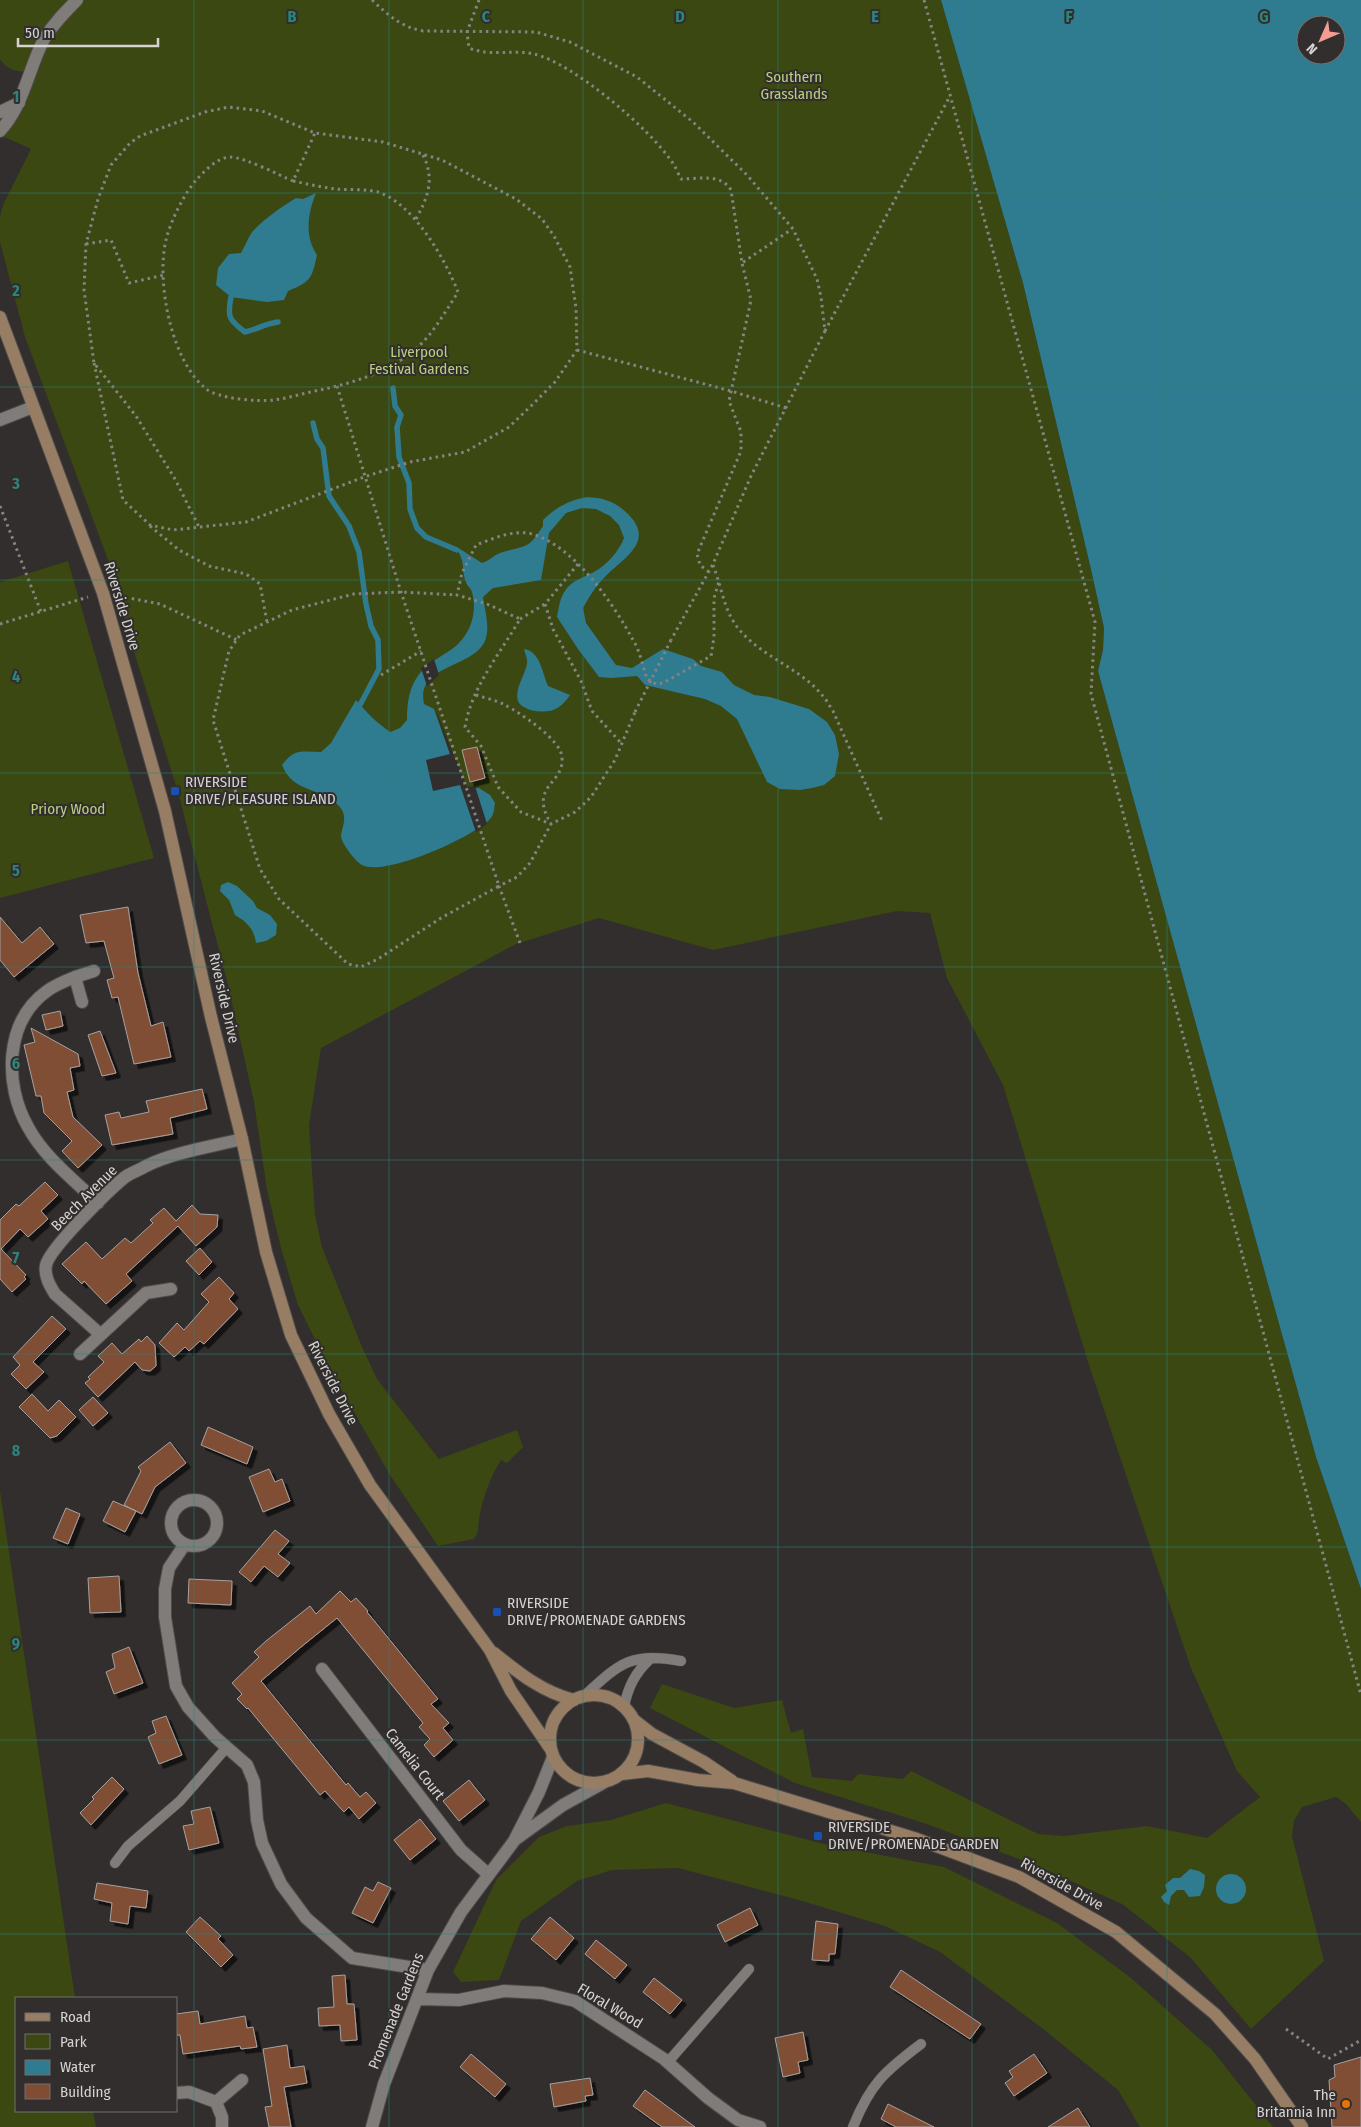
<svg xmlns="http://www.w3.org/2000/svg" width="1361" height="2127" font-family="'Fira Sans Condensed',sans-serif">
<defs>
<filter id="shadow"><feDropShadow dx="4.5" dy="4.5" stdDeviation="0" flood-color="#0009"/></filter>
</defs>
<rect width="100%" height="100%" fill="#312e2d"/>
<path fill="#3b4811" d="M0,0H941L1023,283L1090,565L1104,628L1103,650L1098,671L1316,1457L1361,1589V1822L1346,1804L1336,1797L1302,1807L1294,1821L1292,1836L1324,1961L1251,2029L1190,1957L1122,1904L1042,1868L927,1824L795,1783L650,1708L662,1684L734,1708L782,1700L791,1733L803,1729L812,1777L852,1781L858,1774L903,1779L911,1771L1038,1834L1064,1836L1147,1826L1207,1838L1260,1797L1237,1771L1191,1668L1089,1365L1003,1085L947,978L930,913L897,911L713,950L599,918L516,944L321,1048L309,1125L315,1215L322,1247L362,1347L377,1379L439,1459L517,1430L523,1447L507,1463L501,1460C490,1477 482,1500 479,1520C478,1528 479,1531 474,1539L438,1546L390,1475L330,1370L298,1305L281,1248L267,1190L254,1102L228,985L178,792L136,658L110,565L25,337L0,242V217L3,205L31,149L0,135L36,71C21,72 9,73 0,59Z
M68,561L154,858L0,898V582Z
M0,1491L75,1998H16V2111H93L96,2127H0Z
M666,1803L828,1845L944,1867L1057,1923L1131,1978L1212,2050L1273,2127H1140L1118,2090L1042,2028L940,1952L885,1926L799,1900L678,1868L612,1870L577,1881L521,1921L499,1980L461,1982L453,1972L496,1880L539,1837L567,1826L611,1820Z"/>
<path fill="#2f7b8f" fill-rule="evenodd" d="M941,0H1361V1589L1316,1457L1098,671L1103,650L1104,628L1090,565L1023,283ZM1306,25H1336V55H1306Z
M316,193C308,213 304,236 317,255C312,278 311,282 288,291L284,300L267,302L231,297L216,285L218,268L229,254L241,253C245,246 248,238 252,232C265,218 280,208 296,198L303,199Z
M587,497C605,498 616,502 629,515C656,543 621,559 603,579C595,587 589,597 583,608L586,623L616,665L632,668L663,649L693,659L701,666L722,672L734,685L754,695L770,697L809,709L827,722L835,735L839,754L835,776L824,785L812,788L800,790L780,789L767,782L737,719L721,706L705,699L645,685L637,676L611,678L599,677L578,649L557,617C559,607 560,596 567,588C574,580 584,577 594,572C607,565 619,551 624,538L619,525L610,516L596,509L582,508L566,513L549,533L541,580L493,588L483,597C485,611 491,630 484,643C469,669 416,665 424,704L434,709L450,754L465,789L479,788L490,795L495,803C494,809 494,816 489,820C471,838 385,877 362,865C356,862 340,842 341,835C343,824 348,816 339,806C321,786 293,794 282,765C295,748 301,752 321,752L331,743L356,700C367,713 376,722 390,732L400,728L407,720C407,702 409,687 420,673C430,660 446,655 457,645C472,631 477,611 472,592C471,588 467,586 466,582C461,569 466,563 457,550L460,549L482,563C489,561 495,554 503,552C528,545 528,549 543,526V520C556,507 570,500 587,497Z
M524,649C540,651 542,672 548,686L570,695C560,711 548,714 530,710C526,708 520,706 518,701C514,690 525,675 527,664C528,659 525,654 524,649Z
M228,882L237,886L253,901L257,908L270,915L277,924L276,935L266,941L256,943C254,929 247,922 235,915L229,900L220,891L221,885Z
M1190,1869L1199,1871L1205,1875L1204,1887L1200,1896L1189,1897L1184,1890H1177L1171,1896L1169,1905L1164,1902L1161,1897L1167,1891L1165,1885L1173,1878H1180Z
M1216 1889a15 15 0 1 1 30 0a15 15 0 1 1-30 0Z"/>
<path fill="#312e2d" d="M434,659L439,675L427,686L421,668Z
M434,706L467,787L475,786L487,824L476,832L460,785L433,791L426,760L450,754Z"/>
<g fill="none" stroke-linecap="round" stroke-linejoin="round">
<path stroke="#2f7b8f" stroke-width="5.5" d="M231,297C227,317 229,320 245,332C258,329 264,324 278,322
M393,388L395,406L401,415L397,427L399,457L409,483L410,509L417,528L426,537L457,550
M313,423L317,439L323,448L329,496L349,526L359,552L366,604L371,626L378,640L379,669L360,705"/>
</g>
<path fill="#804d34" stroke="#a6a2a1" filter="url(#shadow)" d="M477,747L485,778L470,782L462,750Z
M128,907L138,973L151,1026L163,1022L171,1057L134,1064L118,997L112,998L107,980L114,978L104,941L86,943L80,915Z
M0,917L22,943L40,927L54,944L14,977L0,960Z
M60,1011L63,1026L46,1030L42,1015Z
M31,1028L78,1054L80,1066L70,1068L74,1090L67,1092L73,1117L102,1145L78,1168L62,1151L72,1141L44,1113L41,1096H36L24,1045L35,1042Z
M100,1031L116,1073L102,1076L88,1035Z
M202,1089L207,1109L170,1118L173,1134L112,1145L105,1115L119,1112L121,1118L149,1112L146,1101Z
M45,1182L58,1195L41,1211L48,1219L28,1237L20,1229L1,1249L26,1275L24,1277L26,1279L12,1292L0,1279V1220L16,1204L19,1206Z
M192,1205L200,1214L218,1215L217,1227L196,1246L178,1226L126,1274L132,1281L106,1304L84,1281L82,1284L62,1264L86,1242L102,1259L125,1238L131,1243L153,1223L150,1220L164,1208L176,1221Z
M200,1248L212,1262L199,1275L186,1261Z
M219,1277L234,1293L229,1299L238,1309L204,1344L200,1341L189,1351L185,1347L174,1357L159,1343L177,1323L184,1330L209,1302L201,1294Z
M52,1316L66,1329L33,1362L44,1372L26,1389L11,1374L20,1365L13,1357Z
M147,1336L155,1345L156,1366L150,1371L142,1370L135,1362L98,1397L85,1383L90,1379L88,1377L104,1362L98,1356L112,1343L122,1354L139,1339L141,1342Z
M32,1394L48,1411L59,1400L76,1417L57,1436L50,1438L19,1407Z
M93,1397L108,1413L93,1426L79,1410Z
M208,1427L253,1447L247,1464L201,1445Z
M170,1442L186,1463L155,1487L142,1514L124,1505L141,1471L138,1467Z
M269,1469L275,1482L282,1479L290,1501L263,1512L249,1477Z
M113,1501L136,1511L125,1532L103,1521Z
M66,1508L80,1514L68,1544L53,1538Z
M275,1530L289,1541L278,1554L290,1563L278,1577L264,1566L251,1582L239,1572Z
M119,1576L121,1612L90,1613L88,1578Z
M189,1579L232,1581L231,1605L188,1603Z
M340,1591L351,1602L356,1598L368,1611L367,1612L438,1699L431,1704L449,1723L443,1728L453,1740L434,1757L424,1745L430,1739L419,1727L423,1723L337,1618L301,1647L261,1681L346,1785L348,1783L360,1797L366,1792L376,1803L359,1819L349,1807L344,1812L325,1791L320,1795L248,1708L247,1709L237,1699L242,1694L232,1683L259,1657L254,1652L266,1641L310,1606L316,1614Z
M129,1647L143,1683L114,1694L106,1672L115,1668L112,1654Z
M166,1716L182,1755L159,1764L148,1737L156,1733L152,1721Z
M112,1777L124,1789L91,1825L80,1813L94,1799L92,1797Z
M469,1780L485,1800L459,1821L443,1801Z
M210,1807L219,1843L189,1850L183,1826L194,1824L191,1811Z
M420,1819L436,1839L410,1860L394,1840Z
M378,1882L391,1888L373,1923L352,1913L365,1887L373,1891Z
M97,1883L148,1891L146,1908L130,1906L128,1924L110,1921L112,1903L94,1899Z
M750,1908L758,1925L725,1942L717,1925Z
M200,1917L221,1936L218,1939L233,1955L221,1967L186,1932Z
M550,1917L574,1938L556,1960L531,1939Z
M816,1921L838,1924L835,1954H829V1961L812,1960Z
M596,1940L627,1965L615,1979L585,1954Z
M901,1970L981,2024L970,2039L890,1987Z
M345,1975L347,2004H354L357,2040L341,2041L340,2025L319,2026L318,2008L334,2007L332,1976Z
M654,1978L682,2000L670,2014L643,1992Z
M198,2011L200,2024L245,2016L247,2028L253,2027L257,2047L241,2049L240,2046L183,2054L180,2035H176V2014Z
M803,2032L808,2060L798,2062L800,2073L783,2077L775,2038Z
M287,2045L290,2068L304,2066L307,2083L284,2087L291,2127H269L265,2107L272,2106L263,2049Z
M471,2054L506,2084L495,2097L460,2067Z
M1034,2054L1047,2073L1014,2096L1005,2083L1013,2077L1009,2071Z
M1361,2057V2127H1332L1329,2080L1335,2077L1334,2065Z
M590,2078L593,2095L585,2096L586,2101L554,2107L550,2084Z
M645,2090L695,2127H662L633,2106Z
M888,2104L934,2127H896L881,2119Z
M1078,2108L1090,2127H1048Z"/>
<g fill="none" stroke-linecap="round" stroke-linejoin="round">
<defs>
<path id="lane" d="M584,1696C619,1664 631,1651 681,1661
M624,1707C628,1687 635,1673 650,1659
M115,1863L128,1846L180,1801L227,1747
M668,2062L749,1969
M853,2127C870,2084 885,2071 921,2044"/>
<path id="street" d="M0,112L19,103
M0,131C24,105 28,70 44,39C53,24 65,12 77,0
M0,420L33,407
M75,977C65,981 55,985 47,991C4,1022 4,1085 28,1127C44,1157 74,1180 98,1203
M82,1002L75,977L94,971
M100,1334L55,1294C50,1286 44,1276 46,1265C50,1248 109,1190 125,1177C131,1173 139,1170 146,1166C175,1152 210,1147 242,1139
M80,1354L146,1293L171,1289
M171 1523a23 23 0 1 1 46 0a23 23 0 1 1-46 0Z
M185,1544L169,1568L165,1589V1617L176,1686L188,1707L215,1737L247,1765L254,1782L257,1820L262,1843L281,1884L306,1918L352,1958L428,1970
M322,1669L461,1850L488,1874
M516,1839L563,1805L603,1783
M418,1999L459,2000L504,1991L542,1993L575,2001L664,2059L708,2098L738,2120L760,2127
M176,2093L189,2092L216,2102L222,2117V2127
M216,2102L242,2080
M372,2127L384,2084L428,1970L461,1912L514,1841L539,1792L553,1757"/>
<path id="secondary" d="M0,317L103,593L165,811L211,1017L242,1139L266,1252L291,1335L329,1414L370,1485L490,1650L511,1691L550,1748
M494,1653C519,1673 542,1692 574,1700
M550 1739a44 44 0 1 1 88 0a44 44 0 1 1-88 0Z
M634,1720L652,1734L704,1762L732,1781
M622,1774L648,1771L698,1780L734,1783L917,1839L1019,1877L1116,1932L1215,2014L1255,2059L1302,2127"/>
</defs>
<use href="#lane" stroke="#4e4b4a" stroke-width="11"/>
<use href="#street" stroke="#4e4b4a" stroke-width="14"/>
<use href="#secondary" stroke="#4e4b4a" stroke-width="14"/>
<path stroke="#868483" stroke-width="3" stroke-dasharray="2.5 4" stroke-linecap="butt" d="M372,0C388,15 401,27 423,31L536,32L570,42L637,77L693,122L747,175L793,229L817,279L821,297L825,331L751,476L713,564L671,640
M479,0L467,32L469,48C491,57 512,49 534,54C573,63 650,129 672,162C676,167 678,174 681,179C698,179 721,173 731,190L742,263L792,229
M924,0L1095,622L1091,694L1361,1695
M293,181C307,184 321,187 335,189C347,190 360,189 373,191C411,198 445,259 458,292C447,309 437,327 423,342C395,371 354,383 315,391C301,394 288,398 274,400C259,402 217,399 205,388C171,360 156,281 166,240C171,220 183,196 196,180C205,171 216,158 230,157C244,157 279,175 293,181L315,133
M416,219C428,197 435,179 423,155
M86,244L111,240L129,283L164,275
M825,331L950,96
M577,350L731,391L786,408
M94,363L123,500L150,525L173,530L246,522L364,477L410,462L465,452L509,427L531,406L555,382L577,350L576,308L570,267L554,236L542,219L516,199L442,160L383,142L315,133L262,111L229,107L205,112L140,136L130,143L111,165L98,199L86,244L84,290L94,363L136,416L175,479L199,527
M337,386L401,592L499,886L441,918L378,959L361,967L348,964L279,899L260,869L213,720L229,651L240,635L292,610L354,594L401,592L457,595
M0,506L41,612
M150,526L179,550L209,566L246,574L260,584L267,622
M578,564L545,604L553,629L581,681L592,711L621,743
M713,565C721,585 724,611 738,628C761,657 799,667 822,695C826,699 829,705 833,711L882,821
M709,572L700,565L697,554L741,451V432L729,401L751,300L742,263
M119,596L160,604L237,640
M520,619L545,604
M0,624L88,597
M381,675L421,651
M476,695C485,698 496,700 505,705C520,713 562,740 562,758C564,785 528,785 551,824L521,812L498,787L481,746L465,727C472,686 500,654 520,619L487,604L457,595L462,573L476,545C492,539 514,529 532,534C574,546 613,603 633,640C640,651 643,667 647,679L656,684L663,683L711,656L714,637V598L719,581
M520,943L499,886L517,877L530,863L551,824L575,812L591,797L615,760L635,712
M1286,2029L1328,2059L1361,2040"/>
<use href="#lane" stroke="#7f7c7a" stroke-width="10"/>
<use href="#street" stroke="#7f7c7a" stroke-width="12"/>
<use href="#secondary" stroke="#987d65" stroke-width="12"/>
<path stroke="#868483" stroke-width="3" stroke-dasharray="2.5 4" stroke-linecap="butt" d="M635,712L671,640"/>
</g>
<path fill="none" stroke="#2d847d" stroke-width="1" stroke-opacity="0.55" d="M194,0V2127M389,0V2127M583,0V2127M778,0V2127M972,0V2127M1167,0V2127M0,193H1361M0,387H1361M0,580H1361M0,773H1361M0,967H1361M0,1160H1361M0,1354H1361M0,1547H1361M0,1740H1361M0,1934H1361"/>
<g fill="#1a4fb4" stroke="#312e2d" stroke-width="2">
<rect x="170" y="786" width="10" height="10" rx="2.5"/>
<rect x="492" y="1607" width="10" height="10" rx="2.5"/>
<rect x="813" y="1831" width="10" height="10" rx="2.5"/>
</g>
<circle fill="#e8710a" stroke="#312e2d" stroke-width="2" cx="1346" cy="2104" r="5"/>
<g text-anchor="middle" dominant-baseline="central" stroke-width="4" stroke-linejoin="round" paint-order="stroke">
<g font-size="15" fill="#bad07f" stroke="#312e2d">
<text x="794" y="77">Southern<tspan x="794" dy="17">Grasslands</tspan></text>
<text x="419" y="352">Liverpool<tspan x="419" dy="17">Festival Gardens</tspan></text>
<text x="68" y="809">Priory Wood</text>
</g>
<g font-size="15" fill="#d5d3d2" stroke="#312e2d">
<text transform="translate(122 606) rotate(73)">Riverside Drive</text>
<text transform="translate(224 998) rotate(77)">Riverside Drive</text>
<text transform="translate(84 1198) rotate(-45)">Beech Avenue</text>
<text transform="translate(333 1383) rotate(63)">Riverside Drive</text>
<text transform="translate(415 1764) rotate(52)">Camelia Court</text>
<text transform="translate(1062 1884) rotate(29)">Riverside Drive</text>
<text transform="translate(610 2006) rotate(31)">Floral Wood</text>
<text transform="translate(396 2011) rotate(-68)">Promenade Gardens</text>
</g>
<g font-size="15" fill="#d5d3d2" stroke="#312e2d" text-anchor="start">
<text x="185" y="782">RIVERSIDE<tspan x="185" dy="17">DRIVE/PLEASURE ISLAND</tspan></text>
<text x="507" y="1603">RIVERSIDE<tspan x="507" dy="17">DRIVE/PROMENADE GARDENS</tspan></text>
<text x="828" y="1827">RIVERSIDE<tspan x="828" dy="17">DRIVE/PROMENADE GARDEN</tspan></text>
<text x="1336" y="2095" text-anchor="end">The<tspan x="1336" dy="17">Britannia Inn</tspan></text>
</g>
</g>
<g font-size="16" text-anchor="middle" font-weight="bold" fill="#2d847d" stroke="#312e2d" stroke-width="4" stroke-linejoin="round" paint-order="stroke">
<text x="292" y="22">B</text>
<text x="486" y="22">C</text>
<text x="680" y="22">D</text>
<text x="875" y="22">E</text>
<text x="1069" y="22">F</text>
<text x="1264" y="22">G</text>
<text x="16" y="102">1</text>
<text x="16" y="296">2</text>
<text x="16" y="489">3</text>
<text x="16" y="682">4</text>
<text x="16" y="876">5</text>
<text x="16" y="1069">6</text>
<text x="16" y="1263">7</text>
<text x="16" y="1456">8</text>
<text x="16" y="1649">9</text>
</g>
<rect x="15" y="1997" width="162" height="115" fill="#312e2d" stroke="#73706f"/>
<rect x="25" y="2013" width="25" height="8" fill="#987d65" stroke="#73706f"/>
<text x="60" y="2022" font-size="15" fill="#d5d3d2">Road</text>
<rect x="25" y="2034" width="25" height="15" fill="#3b4811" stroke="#73706f"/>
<text x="60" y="2047" font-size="15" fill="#d5d3d2">Park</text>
<rect x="25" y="2060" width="25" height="15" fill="#2f7b8f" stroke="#73706f"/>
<text x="60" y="2072" font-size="15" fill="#d5d3d2">Water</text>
<rect x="25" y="2084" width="25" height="15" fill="#804d34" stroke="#73706f"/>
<text x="60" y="2097" font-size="15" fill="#d5d3d2">Building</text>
<g transform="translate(1321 40) rotate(225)"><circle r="24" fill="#312e2d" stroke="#73706f"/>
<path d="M0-4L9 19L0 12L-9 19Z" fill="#f59c92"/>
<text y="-8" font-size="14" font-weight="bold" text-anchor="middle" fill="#d5d3d2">N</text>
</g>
<path d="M18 38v8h140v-8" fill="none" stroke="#d5d3d2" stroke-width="2.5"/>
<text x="25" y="38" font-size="15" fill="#d5d3d2" stroke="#312e2d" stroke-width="4" paint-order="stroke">50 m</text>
</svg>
